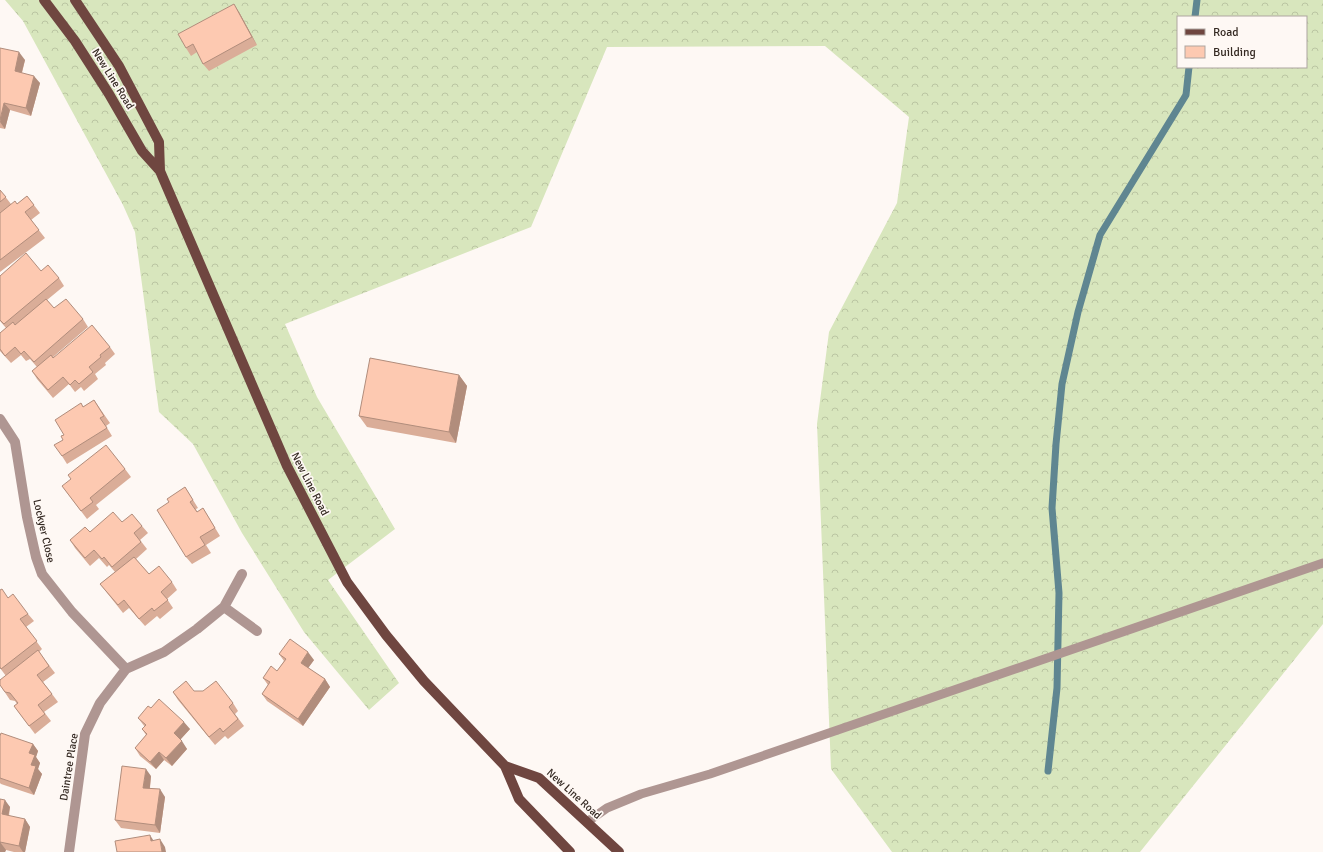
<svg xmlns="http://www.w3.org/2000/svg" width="1323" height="852" font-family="Signika,sans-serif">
<defs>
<pattern id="forest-crowns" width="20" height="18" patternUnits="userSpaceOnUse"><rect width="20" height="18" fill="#d8e6bd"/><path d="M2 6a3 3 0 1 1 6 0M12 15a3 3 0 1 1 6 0" fill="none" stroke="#bac5a2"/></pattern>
</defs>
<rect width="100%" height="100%" fill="#fef8f4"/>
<path fill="url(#forest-crowns)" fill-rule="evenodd" d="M5,0H1323V624L1140,852H892L831,769L817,424L829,332L897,203L909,117L825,46L607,47L531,227L285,324L317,397L395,529L328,580L399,683L369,710L304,632L242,533L193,444L159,412L135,232L123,205L23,21ZM1178,17H1306V67H1178Z"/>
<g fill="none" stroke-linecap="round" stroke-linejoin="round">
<path stroke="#5f8691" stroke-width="7" d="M1195,17L1197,0
M1048,771L1057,688L1059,593L1052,508L1056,444L1062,384L1078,312L1100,235L1186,95L1189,67"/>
<path stroke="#af9692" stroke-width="9" d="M587,822L607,808L641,794L710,774L1323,563"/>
<path stroke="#af9692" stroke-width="10" d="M0,419L15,442L27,517L36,557L42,574L72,612L126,669
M224,607L257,631
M69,852L85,734L100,703L126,669L164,652L197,629L224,607L242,574"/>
<path stroke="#6f4640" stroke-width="10" d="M44,0L75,41L109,94L142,151L160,171L287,466L347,582L386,635L424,681L505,766L519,799L570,852
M75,0L119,66L159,142L160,171
M505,766L539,778L619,852"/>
</g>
<path fill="#daad98" d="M239,12L257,45L209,71L203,64L197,52L191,56L186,48Z
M0,48L25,60L22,73L40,83L31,116L10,110L5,129L0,128Z
M0,190L11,204H17L27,196L40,213L31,220L45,238L0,272Z
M41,271L59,278L64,286L47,300L54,308L83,319L88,327L53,357L110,347L115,354L105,363L106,365L95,374L98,379L84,391L81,387L75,392L69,384L53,398L37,379L32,371L37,367L30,359L26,361L21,355L11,363L0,351V333L6,328L0,321V276Z
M459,375L467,386L456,443L367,427L359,416Z
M94,400L110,423L106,426L112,436L67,464L62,456L64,435L81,403L83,407Z
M125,469L131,477L96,505L99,509L87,519L62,486Z
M185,487L198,508L196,509L197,512L203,508L220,536L206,545L211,553L192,564L186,557Z
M122,522L142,526L148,533L140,540L147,549L136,559L149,574L172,582L177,590L167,599L173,608L160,619L157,616L145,626L129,608L123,613L100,584L115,572L109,565L107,567L99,558L90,566L75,548L70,540L90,532Z
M0,590L8,598L28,614L34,621L26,627L42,649L39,652L55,673L43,682L58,702L44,712L51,721L35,734L14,706L17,704L15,701L10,700L0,685L6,676L0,668Z
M279,654L314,660L308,668L325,679L330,687L303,726L267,701L262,694L268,685L263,678L277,671L284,661Z
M194,691L233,703L238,711L235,714L244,726L228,739L225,736L215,745L178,700L173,692Z
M151,708L190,729L180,740L187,749L172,766L164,760L156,769L140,756L135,748L146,735L142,729L145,727L138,718Z
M0,736L33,744L38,751L36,757L40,763L38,769L42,774L34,795L1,784L0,783Z
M151,776L150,788L165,797L160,833L121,828L115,820Z
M0,799L10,807L9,816L25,819L30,827L25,852H14L6,850L5,852H0Z"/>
<path fill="#b18d7c" d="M234,4L239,12L257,45L252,37Z
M19,52L25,60L20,79L15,71Z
M34,76L40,83L31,116L26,108Z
M4,103L10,110L5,129L0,122Z
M459,375L467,386L456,443L449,432Z
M308,652L314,660L306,671L301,663Z
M325,679L330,687L303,726L298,719Z
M184,722L190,729L179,741L174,733Z
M182,741L187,749L172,766L166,758Z
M33,744L38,751L36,757L40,763L38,769L42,774L34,795L29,788L31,765L29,753Z
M159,752L164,760L156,769L150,762Z
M146,769L151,776L149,795L143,788Z
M160,789L165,797L160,833L155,825Z
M5,800L10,807L7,822L2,814Z
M25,819L30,827L25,852H23L19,846Z
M150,835L155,843L151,841Z
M160,839L165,847L166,852H162Z
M0,842L6,850L5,852H0Z"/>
<path fill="#fdc9b1" stroke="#b18d7c" d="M234,4L252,37L203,64L193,44L186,48L178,34Z
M0,48L19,52L15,71L34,76L26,108L4,103L0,120Z
M0,190L6,197L0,202Z
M27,196L34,205L25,212L39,230L0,260V213L15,201L17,204Z
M26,253L41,271L48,265L59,278L4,324L0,320V276Z
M46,299L54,308L66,299L83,319L34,362L24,351L21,354L15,347L5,356L0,349V333L13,322L15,325Z
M92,325L110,347L100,355L101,357L89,367L93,372L79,384L75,380L70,385L63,377L48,390L32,371L51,355L53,358Z
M370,358L459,375L449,432L359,416Z
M94,400L104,416L100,418L107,428L62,456L54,445L63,440L61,436L64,435L55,420L81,403L83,407Z
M106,445L125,469L90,498L93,502L81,511L62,486L71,479L68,475Z
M185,487L193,500L190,502L197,512L203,508L215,528L200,537L205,545L186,557L157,510L169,502L167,499Z
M113,512L122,522L132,514L142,526L134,533L141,542L112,567L104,557L102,559L94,550L85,558L70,540L85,527L90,532Z
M134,557L149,574L159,566L172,582L161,592L168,600L154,611L152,608L139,619L124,600L118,605L100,584Z
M2,589L8,598L13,594L28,614L20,619L37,641L1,669L0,667V590Z
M290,639L308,652L301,663L325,679L298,719L262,694L270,682L263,678L271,666L277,671L286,659L279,654Z
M38,650L49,666L37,675L52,694L38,705L45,714L29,726L14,706L18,703L10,693L5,692L0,685V680Z
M186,681L194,691H203L216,681L233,703L229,707L238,719L223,732L220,728L209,737L173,692Z
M159,699L184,722L174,733L182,741L166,758L159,752L150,762L135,748L147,734L142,729L146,725L138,718L148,706L151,708Z
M1,733L33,744L29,753L35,755L31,765L36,766L29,788L0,778V736Z
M122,766L146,769L143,788L160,789L155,825L115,820Z
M0,799L5,800L2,814L25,819L19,846L0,842V844Z
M150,835L151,841L160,839L162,852H117L115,841Z"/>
<g text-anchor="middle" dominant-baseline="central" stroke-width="3.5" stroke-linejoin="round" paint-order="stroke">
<g font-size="11" fill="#342922" stroke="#fef8f4">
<text transform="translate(113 79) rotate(58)">New Line Road</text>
<text transform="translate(310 484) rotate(63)">New Line Road</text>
<text transform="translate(44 531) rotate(77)">Lockyer Close</text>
<text transform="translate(69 767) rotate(-81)">Daintree Place</text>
<text transform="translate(574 794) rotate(42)">New Line Road</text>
</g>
</g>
<rect x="1177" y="16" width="130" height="52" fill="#fef8f4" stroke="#ada5a0"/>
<rect x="1185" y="29" width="20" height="6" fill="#6f4640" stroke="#ada5a0"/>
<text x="1213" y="36" font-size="12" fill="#342922">Road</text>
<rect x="1185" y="46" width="20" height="12" fill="#fdc9b1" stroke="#ada5a0"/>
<text x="1213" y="56" font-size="12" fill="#342922">Building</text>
</svg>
